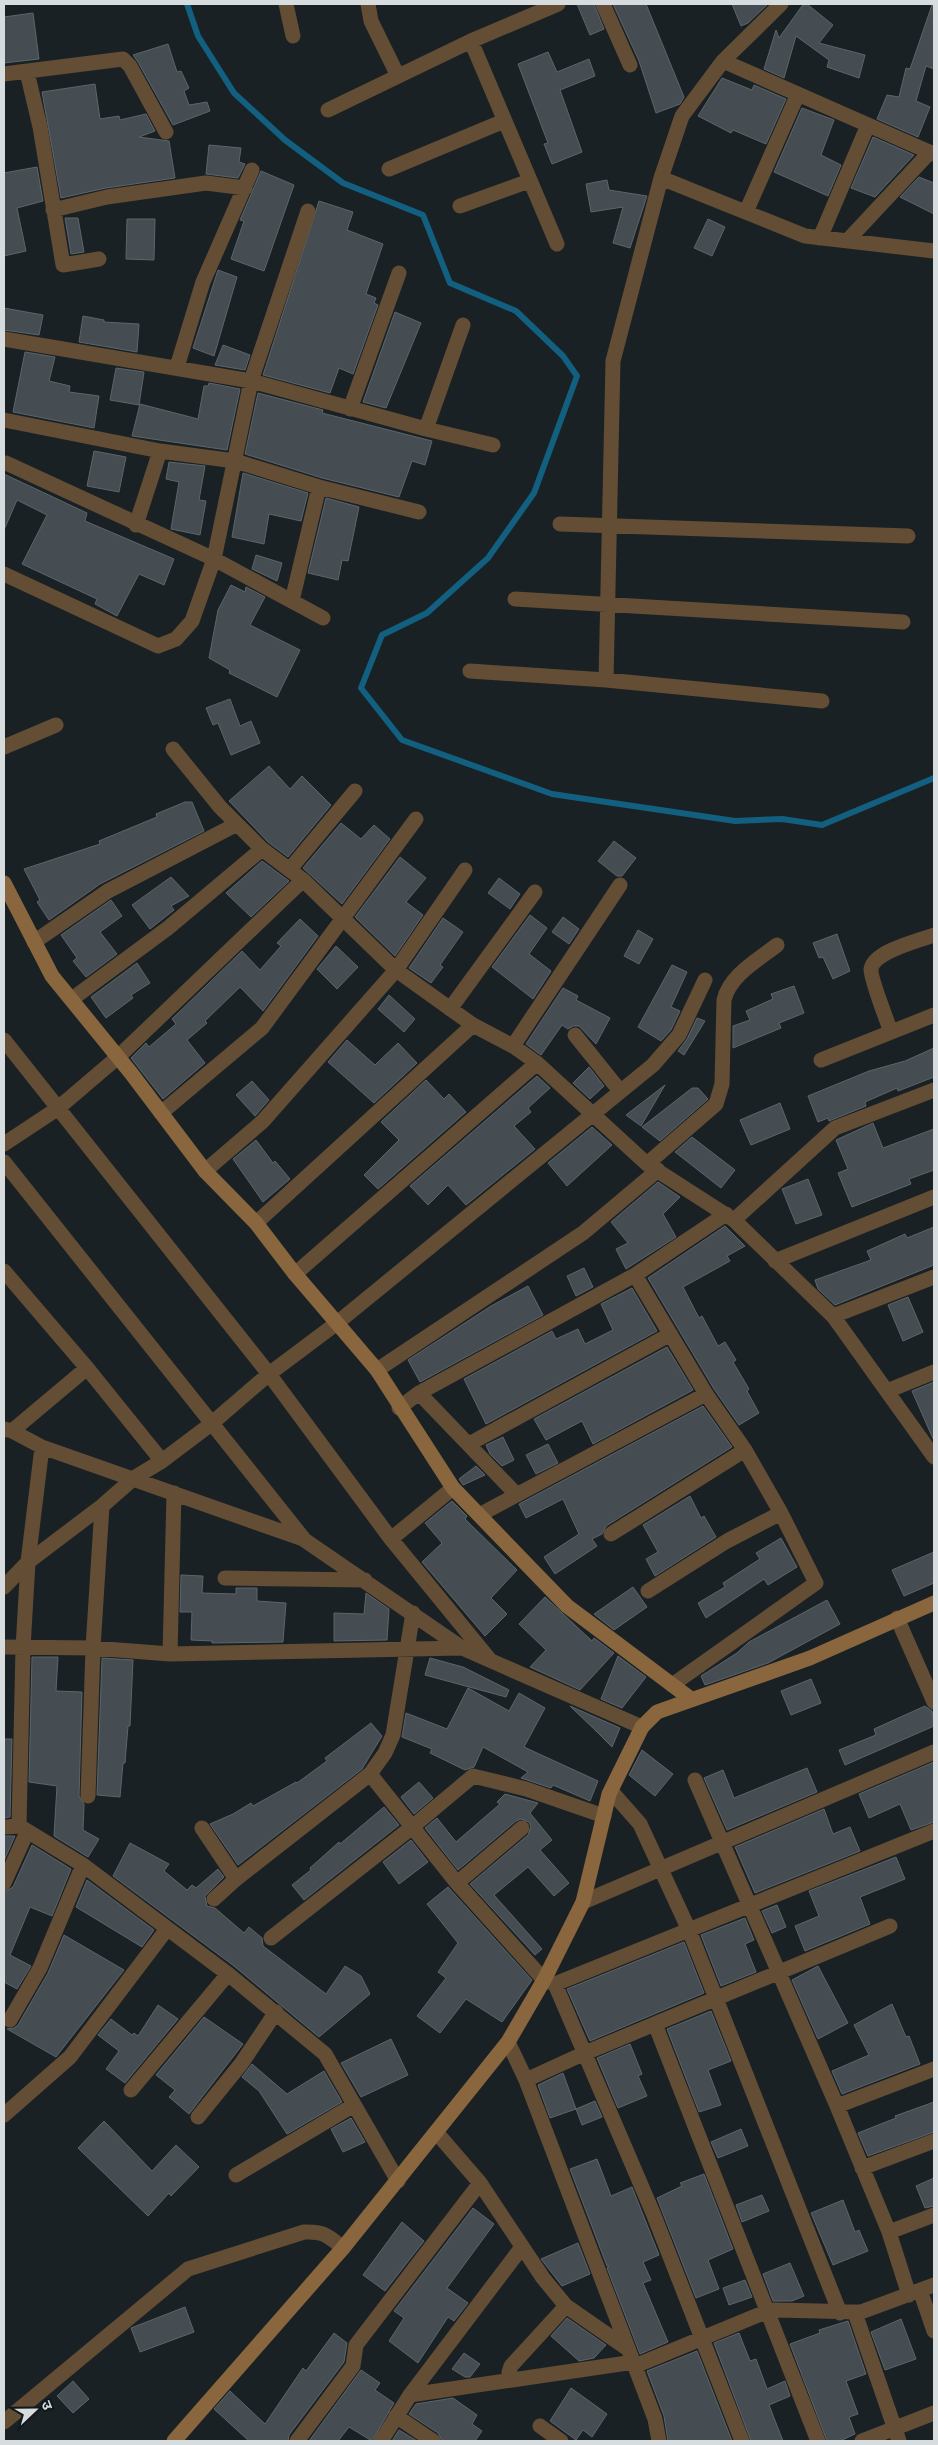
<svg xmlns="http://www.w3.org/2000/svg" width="938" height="2445" font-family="Georgia,'Noto Sans Devanagari',serif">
<rect width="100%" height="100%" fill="#192125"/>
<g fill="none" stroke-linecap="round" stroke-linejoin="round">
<path stroke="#125f7f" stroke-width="6" d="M187,4L198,36L234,93L285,140L343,183L423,215L450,283L516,311L563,356L577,376L534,493L488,558L427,613L382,635L361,688L402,740L552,794L735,821L782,819L822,825L934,778"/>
</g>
<path fill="#454d52" stroke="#5c656a" d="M577,4H594L604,29L590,35Z
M613,4H646L684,97L680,104L656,113L639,61Z
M732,4H768L748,23L741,26Z
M807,4L833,25L819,43L865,55L859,78L827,67L829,60L796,36L784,78L764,69L776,30L779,38L802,6Z
M932,5L934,6V69L926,66L916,101L930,107L918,137L877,119L887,95L899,97L906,68L910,69Z
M33,13L39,59L4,63V17Z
M168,44L177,72L181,71L189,88L184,91L189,105L207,102L210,111L173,125L138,62L133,55Z
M548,52L557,72L589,59L595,76L560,90L582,152L552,164L544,144L548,143L518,64Z
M722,78L752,90L754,85L786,99L766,144L733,130L731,133L698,116Z
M95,84L100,119L119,116L120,120L146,114L155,131L139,137L169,141L175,178L106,188L61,198L42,92Z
M802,108L834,120L821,155L841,165L828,196L774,172Z
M873,137L914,155L875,197L851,188Z
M209,145L241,148L239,162L245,164L238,178L206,174Z
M37,167L43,201L17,208L26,251L4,256V173Z
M261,171L294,185L264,271L231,259L244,221L240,220Z
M919,177L934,183V214L900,197Z
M607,180L609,190L647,196L630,248L613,243L623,207L591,212L586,184Z
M319,201L353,212L347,230L383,244L366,294L376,298L374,303L378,305L353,374L339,368L330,393L263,375Z
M65,218H78L84,252L71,254Z
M127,219H155L154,260L126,259Z
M708,219L725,227L712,256L694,248Z
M218,270L237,277L214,356L193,348Z
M4,308L43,315L39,335L4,330Z
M395,312L421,323L386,408L363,402Z
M83,316L104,320V322L139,324L137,352L79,342Z
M223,345L250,355L245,370L215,365Z
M25,352L55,357L49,381L70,386L69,392L99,396L94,428L13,412Z
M116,368L144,372L139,405L110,400Z
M209,383L240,389L227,450L132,436L140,404L198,419L204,386H208Z
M258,393L323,410L322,413L432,441L425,465L412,461L399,497L322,478L245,454Z
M94,451L126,457L119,492L87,486Z
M169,462L205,466L199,500L206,501L200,535L171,529L179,482L166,479Z
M243,473L308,493L301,521L269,514L264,544L232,537Z
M4,474L87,513L85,521L174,559L164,585L139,574L117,616L95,604L97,599L22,564L47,515L17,500L4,530Z
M326,498L359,507L348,561L342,560L338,580L308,573Z
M256,555L282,563L277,581L252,569Z
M231,585L245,592L246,587L265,597L250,625L300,650L277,697L229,673L230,670L209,658L218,610Z
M230,699L240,726L251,721L260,743L231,755L218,723L213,725L206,708Z
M269,766L290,789L302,776L331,805L288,857L268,842L229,801Z
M185,802H192L204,831L100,884L49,920L37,902L40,900L24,869L100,844L99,841L157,817L156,814Z
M341,823L361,839L374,825L390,839L342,904L303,868Z
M614,841L636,858L622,876H617L598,861Z
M400,857L426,878L406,902L423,915L395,956L355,917Z
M262,861L289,881L251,917L226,893Z
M171,877L189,896L171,906L174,910L150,929L132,905Z
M499,878L520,894L510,909L488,893Z
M111,900L122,916L100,932L117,954L86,977L73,961L77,958L61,935Z
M530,915L547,928L529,954L551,971L533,999L492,967Z
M563,917L579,929L569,944L552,932Z
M443,918L463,932L440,965L443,967L431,983L409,968Z
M300,919L318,936L263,1011L240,987L205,1021L207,1023L187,1040L205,1063L163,1099L131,1058L146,1043L149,1047L176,1024L172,1019L242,951L260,970L281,946L277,943Z
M638,930L653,939L639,964L624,956Z
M837,934L850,971L833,979L823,957L819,958L813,943Z
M336,946L358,967L337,989L317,969Z
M137,963L150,983L131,995L133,998L106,1018L91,997Z
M672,965L687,972L671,1007L680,1011L671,1030L661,1041L638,1027Z
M794,986L804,1013L779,1023L781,1028L733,1048V1026L750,1020L746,1011L773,999L771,994Z
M563,988L578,996L576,1000L610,1018L596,1044L579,1026H573L568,1029L562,1025L541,1055L526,1044Z
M389,995L415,1019L404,1032L378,1009Z
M697,1018L705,1021L684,1055L678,1051L687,1039Z
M347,1040L375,1065L398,1043L417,1063L374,1103L328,1062Z
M934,1048V1077L898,1091L897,1088L865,1102L866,1106L829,1121L828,1118L818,1122L808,1096L869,1071L905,1061Z
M589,1067L604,1086L590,1099L573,1083Z
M537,1076L550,1088L528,1108L531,1112L514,1126L535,1149L466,1205L448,1185L428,1205L410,1186Z
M426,1080L444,1099L449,1094L466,1112L378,1189L364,1175L399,1140L381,1122Z
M252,1081L269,1100L255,1116L236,1095Z
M665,1085L641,1126L626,1115Z
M692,1088H698L708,1099L660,1141L642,1127Z
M780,1103L790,1129L751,1145L740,1120Z
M873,1123L883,1148L934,1129V1170L909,1179L911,1184L852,1207L838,1173L848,1169L836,1140Z
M592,1127L612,1145L567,1186L548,1163Z
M692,1137L735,1170L721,1188L675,1152Z
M256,1140L273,1163L275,1161L290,1179L263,1202L233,1159Z
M808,1179L822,1215L796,1224L782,1189Z
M658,1182L680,1197L663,1214L676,1237L626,1269L616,1249L628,1243L611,1222Z
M725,1226L745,1246L727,1256L730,1261L683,1287L699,1318L702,1316L718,1346L725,1342L736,1360L733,1362L749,1389L747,1391L759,1413L739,1425L714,1389L648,1278Z
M934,1227V1265L835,1305L818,1289L815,1280L871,1260L867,1251L905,1234L907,1238Z
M584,1268L593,1287L576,1296L567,1276Z
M528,1286L543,1315L420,1382L408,1360L491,1306Z
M632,1288L657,1331L486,1424L464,1379L552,1331L556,1339L578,1329L585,1344L613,1330L601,1304Z
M908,1297L923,1332L903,1341L888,1305Z
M667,1347L693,1390L593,1444L582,1421L546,1440L534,1419Z
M934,1382V1441L912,1391Z
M703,1406L732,1447L606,1526L602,1534L592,1539L597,1546L555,1574L544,1557L579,1534L563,1499L526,1518L519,1504Z
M503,1437L514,1460L502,1466L490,1454L486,1445Z
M548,1444L558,1463L536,1474L526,1455Z
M476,1466L485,1475L463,1485L459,1479Z
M690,1496L701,1518L704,1516L716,1537L655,1576L646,1559L658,1552L643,1525Z
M452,1501L467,1516L465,1519L517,1570L491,1598L507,1614L485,1636L422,1562L442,1543L425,1523Z
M781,1538L797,1567L768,1585L764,1579L706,1618L698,1603L725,1587L723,1583L760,1559L756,1553Z
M934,1552V1583L904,1596L892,1570Z
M181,1575L203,1576L202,1593L236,1594V1588H257V1601L286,1603L283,1642L212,1643V1641L191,1640L192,1612H180Z
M633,1587L647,1607L614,1630L594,1614Z
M366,1593L389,1609L387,1640L334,1641V1613L364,1614Z
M545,1597L592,1641L594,1638L614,1653L580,1690L530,1667L546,1650L519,1624Z
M827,1600L840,1624L768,1663L705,1685L701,1676L737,1653L749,1642Z
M618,1656L646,1677L622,1708L601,1699Z
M32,1657H58L56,1691L82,1692L79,1796L84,1804L83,1830L99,1839L88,1857L54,1836L57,1786L29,1782Z
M102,1658L133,1660L130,1726H128L125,1763H123L120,1797L97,1795Z
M430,1658L463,1667L509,1690L506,1697L425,1675Z
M811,1679L821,1703L791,1715L781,1691Z
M468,1688L509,1711L519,1693L545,1708L524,1747L598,1781L590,1801L553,1785L551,1788L521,1778L528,1772L483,1747L474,1767L465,1770L430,1753L432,1749L402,1737L406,1713L447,1729Z
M570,1706L620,1728L612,1747L595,1730Z
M925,1706L932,1711L934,1726L845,1765L839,1750L876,1735L874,1729Z
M371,1723L382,1736L362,1769L238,1865L210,1824L233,1814L251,1803L253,1806L296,1782L297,1783L327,1761L325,1758Z
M4,1739H12L10,1817L4,1818Z
M642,1750L673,1774L655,1796L629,1775Z
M934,1762V1822L911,1830L900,1804L869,1818L859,1794Z
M807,1768L817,1792L727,1830L704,1778L723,1770L734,1798Z
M419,1782L433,1798L414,1814L401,1797Z
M505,1794L538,1803L530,1813L552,1840L540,1850L569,1883L554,1896L528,1867L494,1895L542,1949L535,1955L470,1884L528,1835L531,1827L529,1822L521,1819L516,1821L458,1870L425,1828L437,1818L456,1842L500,1804L497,1802Z
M384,1807L399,1825L304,1900L292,1885L311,1870L310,1868L339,1842L340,1844Z
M824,1809L833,1834L850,1827L860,1851L755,1893L735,1847Z
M4,1836H15L4,1861Z
M411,1840L428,1862L399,1884L383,1862Z
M130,1843L169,1864L164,1871L187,1890L192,1885L196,1888L218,1869L224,1877L205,1896L207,1906L215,1908L244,1933L249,1927L262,1938L263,1946L326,1994L345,1966L361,1976L370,1994L319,2037L234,1966L113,1876Z
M32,1845L71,1869L52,1916L30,1907L10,1955L31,1966L17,1989L4,1982V1892L13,1887Z
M896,1857L905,1879L860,1897L870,1924L805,1951L795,1926L819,1916L809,1891Z
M87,1880L154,1930L142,1947L76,1907Z
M448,1887L532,1980L502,2022L466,1999L440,2033L417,2016L446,1978L438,1972L458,1943L427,1904Z
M777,1905L786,1927L772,1933L762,1911Z
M745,1918L754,1940L745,1944L756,1972L721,1986L701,1935Z
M64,1935L124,1970L56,2057L7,2029L14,2028L18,2025L48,1973Z
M684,1942L704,1993L590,2041L567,1989Z
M818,1966L848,2023L818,2039L792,1980Z
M892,2004L906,2037L909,2036L920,2064L842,2094L832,2071L869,2055L854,2025Z
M158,2005L178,2019L125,2083L106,2069L119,2051L98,2035L111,2019L132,2035L134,2033L138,2036Z
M711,2011L731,2061L708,2070L721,2105L699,2112L667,2029Z
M204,2017L243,2044L189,2114L169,2097L175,2090L156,2075Z
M391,2039L408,2075L361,2097L341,2063Z
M630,2044L642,2074L638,2076L647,2096L618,2108L597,2058Z
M252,2064L287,2094L324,2071L342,2102L287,2134L259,2091L242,2077Z
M563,2073L576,2109L550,2118L538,2085Z
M595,2101L602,2117L582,2125L576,2109Z
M934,2102V2132L868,2156L858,2133L896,2118L895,2116Z
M351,2118L365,2142L343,2152L331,2129Z
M104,2121L152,2171L176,2145L199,2167L171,2196L169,2193L148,2216L78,2148Z
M741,2129L748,2146L718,2158L711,2142Z
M597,2159L611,2196L632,2187L659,2255L643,2262L651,2280L643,2283L668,2342L640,2354L607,2268L609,2266H607L570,2169Z
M704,2174L733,2249L708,2260L719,2289L696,2298L657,2198L682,2186L680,2183Z
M934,2178V2206L925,2208L916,2186Z
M762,2195L769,2211L742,2222L736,2205Z
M843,2200L855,2232L859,2230L868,2251L833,2265L811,2213Z
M473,2208L494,2224L447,2288L468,2303L454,2321L448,2317L418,2363L389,2341L404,2318L394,2311Z
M402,2222L424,2241L385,2291L363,2275Z
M578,2243L590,2274L562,2286L541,2259Z
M790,2263L804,2296L792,2301H773L763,2274Z
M745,2280L752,2297L729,2305L723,2288Z
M185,2307L194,2332L140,2352L131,2328Z
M567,2318L606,2345L594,2358L579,2361L551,2336Z
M901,2319L916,2359L885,2370L871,2332Z
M848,2321L866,2374L846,2381L858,2414L849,2417L855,2434L840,2441H827L790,2344L820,2333L819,2330Z
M334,2333L347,2343L344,2362L289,2435L288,2441H249L214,2409L230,2391L265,2424L303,2368L306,2371Z
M739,2333L750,2361L756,2359L767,2389L785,2381L790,2396L769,2405L783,2441H751L714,2343Z
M697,2351L732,2441H668L664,2416L647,2371Z
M464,2353L480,2364L470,2377H465L452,2369Z
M361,2370L380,2383L375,2390L394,2403L372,2441L349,2427L338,2441H309Z
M73,2381L89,2399L73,2413L57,2396Z
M571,2388L607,2414L592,2437L583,2430L576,2440L550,2421Z
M453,2398L477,2415L472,2424L482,2431L475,2441H442L438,2433L409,2414L416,2404Z
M399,2430L417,2441H392Z"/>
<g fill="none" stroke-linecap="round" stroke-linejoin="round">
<path stroke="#634d34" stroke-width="15" d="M286,4L293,36
M368,4L371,21L398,76
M603,4L630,65
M471,41L557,244
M723,61L934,154
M27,72L40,127L63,265L99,259
M4,74L123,59L130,66L166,132
M328,110L471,41L558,4
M389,169L504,121
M661,178L805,236L934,251
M460,206L529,181
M53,210L107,197L206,183L245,188
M746,212L798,94
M820,238L868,125
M847,241L930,152
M4,339L251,381L426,429L493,445
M177,367L203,282L252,170
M350,409L399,273
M4,420L160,451L235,461L319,487L419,512
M426,429L463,325
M6,463L214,559L323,618
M560,524L908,536
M136,525L160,451
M4,574L158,646L176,639L192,621L214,559L251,381L308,211
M515,599L903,622
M292,601L319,487
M470,671L606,680L822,701
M606,680L613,361L661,178L682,116L723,61L781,4
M4,747L56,725
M173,749L220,807L262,849L303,880L396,970L473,1025L513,1046L537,1063L647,1164L734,1220L833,1316L934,1457
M290,869L355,791
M34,942L108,891L237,824
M72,999L168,928L262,849
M450,1009L535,892
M891,1032C887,1021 870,977 871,969C874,951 918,941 934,935
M575,1035L620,1091
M4,1040L269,1374L391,1539L490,1660
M513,1046L620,885
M821,1060L934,1015
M161,1113L262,1028L416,819
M4,1144L57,1109L118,1057L303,880
M4,1162L303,1538
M647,1164L716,1104L722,1084L724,1000C730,975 758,960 777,945
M205,1171L263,1121L396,970L465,870
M734,1220L835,1128L934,1090
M256,1223L473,1025
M775,1261L934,1197
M4,1271L87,1368L162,1461
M295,1274L537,1063
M635,1275L706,1394L745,1450L781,1513L816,1583L672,1685
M833,1316L934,1277
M377,1370L583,1233L658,1170
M887,1391L934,1372
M419,1393L517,1495
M399,1408L419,1393L635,1275L726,1214
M4,1429L12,1431L42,1447L303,1539L462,1648L642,1727
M12,1431L87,1368
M469,1444L669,1335
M481,1514L706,1394
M611,1534L745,1450
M391,1539L453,1488
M225,1578L365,1580
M4,1587L28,1562L102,1506L134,1478L162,1461L211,1424L269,1374L337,1323L653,1065L679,1035L705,980
M648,1591L727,1541L781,1513
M897,1618L934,1702
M4,1647L93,1648L170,1654L462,1648
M170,1654L174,1493
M370,1774L457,1883L544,1980L555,1984L653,2213L742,2441
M695,1780L837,2106L889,2232L909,2295
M611,1791L640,1824L689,1930L840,2313
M88,1796L93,1648L102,1506
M19,1826L23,1648L28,1562L42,1447
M4,1827L19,1826L83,1865L228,1974L325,2054L398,2181
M202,1828L236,1879
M4,1883L27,1832
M457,1883L522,1828
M214,1899L236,1879L370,1774L385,1753L393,1735L413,1613
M583,1902L934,1752
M271,1938L411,1828L473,1776L526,1789L604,1816
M555,1984L934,1831
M10,2020L40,1968L83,1865
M655,2024L818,2441
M508,2042L526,2080L655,2419L659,2441
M526,2080L585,2053L890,1926
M131,2090L228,1974
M837,2106L934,2069
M4,2115L70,2057L167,1929
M198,2117L241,2064L276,2012
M436,2132L480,2183L543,2278L566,2306L628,2349
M862,2168L934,2141
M236,2175L354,2105
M889,2232L934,2215
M920,2290L934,2331
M855,2313L899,2441
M635,2366L768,2311L775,2310L861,2312L934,2285
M512,2380L509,2372L511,2366L566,2306
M410,2395L634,2362
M396,2416L433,2441
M4,2422L188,2269L304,2232C324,2231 328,2236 343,2248
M540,2426L561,2441
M297,2441L353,2366L356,2345L480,2183
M381,2441L410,2395L522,2247
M862,2441L934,2413"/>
<path stroke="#89663d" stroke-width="15" d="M4,883L52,976L131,1073L205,1171L256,1223L295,1274L377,1370L453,1488L567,1606L691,1699
M174,2441L343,2248L508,2042L544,1980L583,1902L609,1794L642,1727L657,1712L810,1658L934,1603"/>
</g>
<rect width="938" height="2445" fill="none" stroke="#d7dcdf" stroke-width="10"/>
<g transform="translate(35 2410) rotate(68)" stroke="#10181c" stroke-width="4" paint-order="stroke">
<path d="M0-4L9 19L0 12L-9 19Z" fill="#d7dcdf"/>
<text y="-8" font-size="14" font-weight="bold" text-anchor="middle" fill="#d7dcdf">उ</text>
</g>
</svg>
